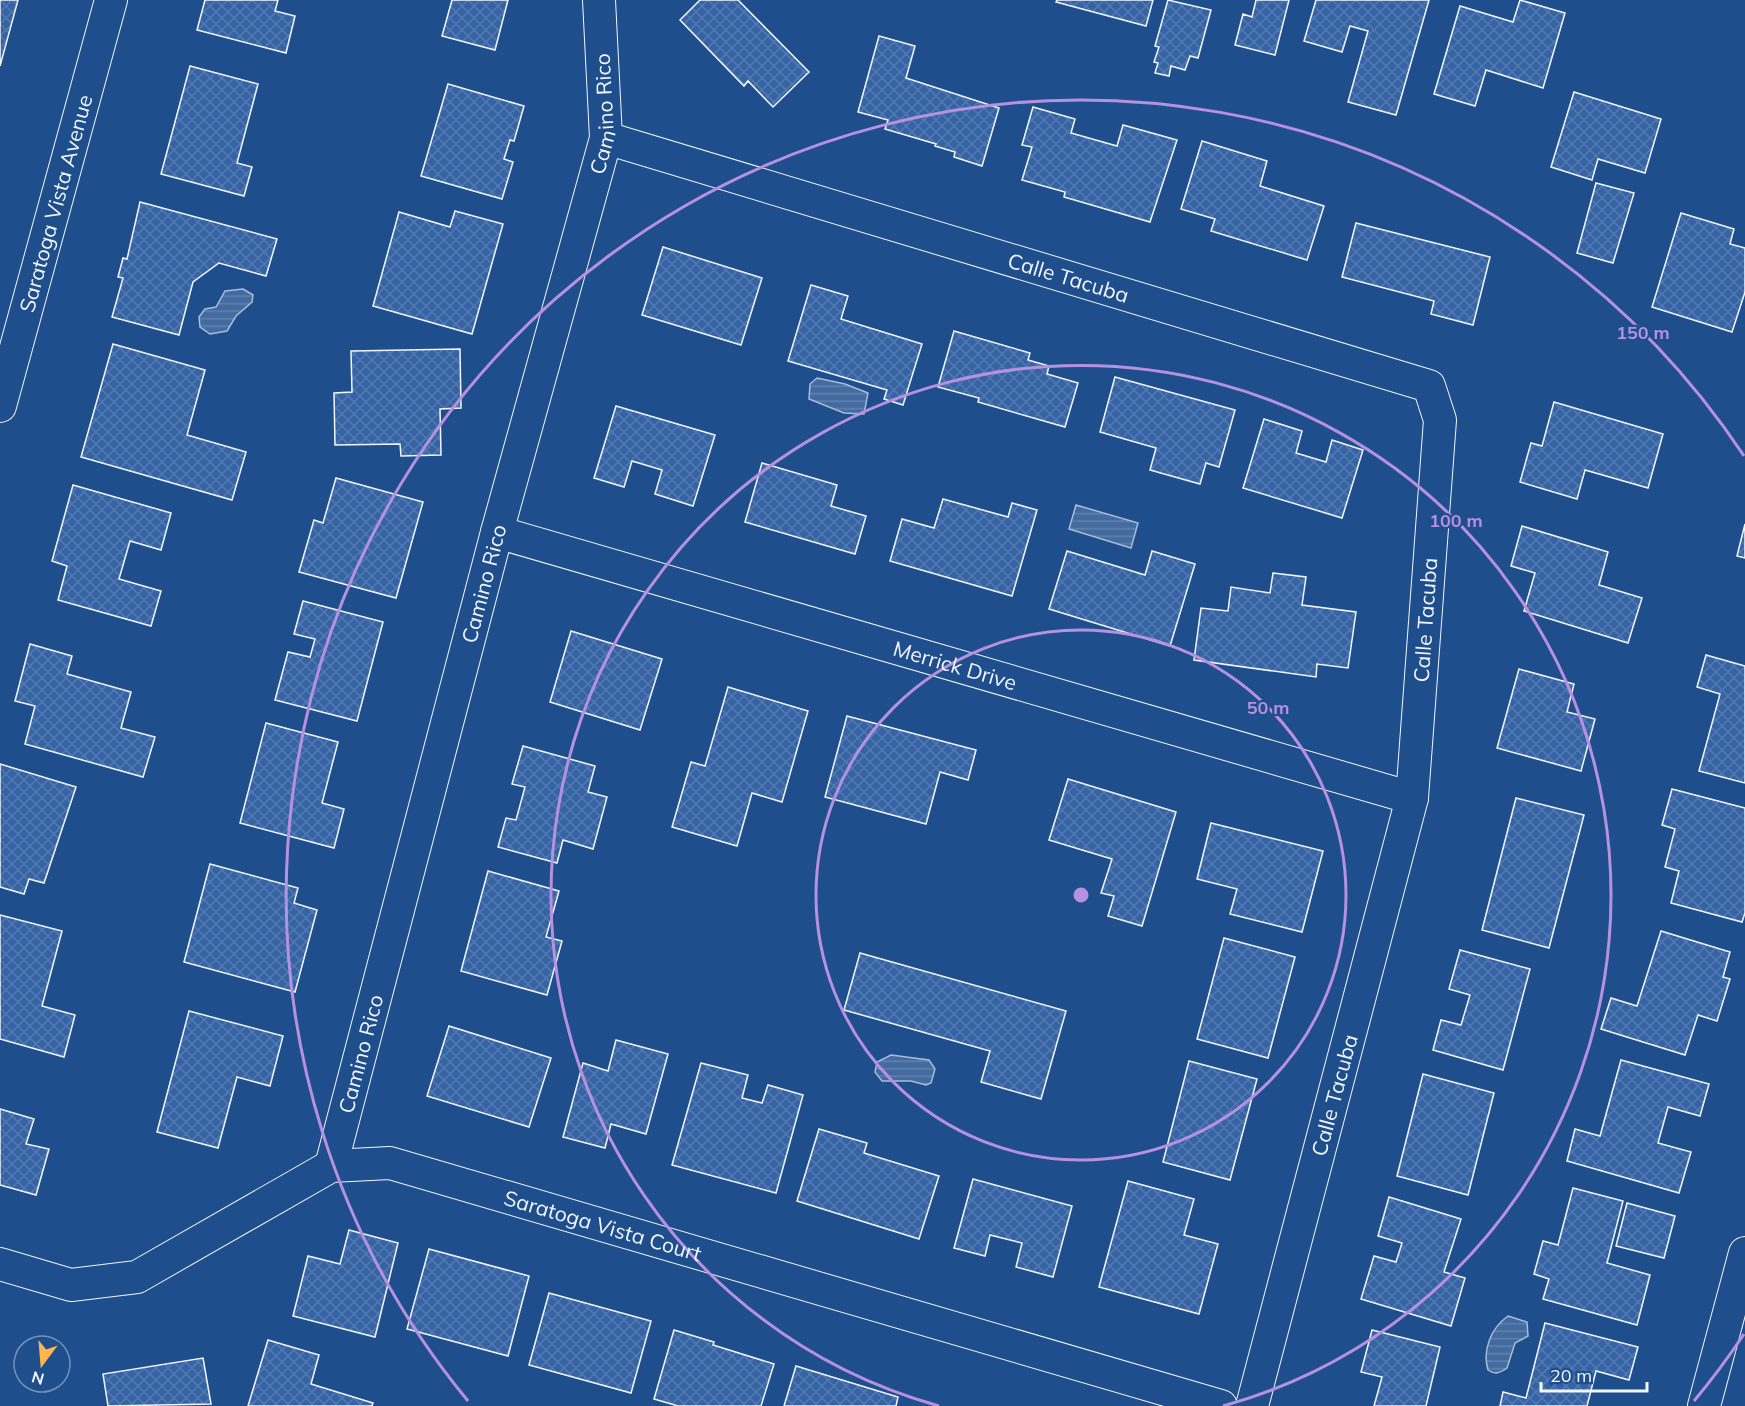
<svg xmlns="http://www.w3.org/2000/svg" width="1745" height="1406" font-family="Mulish,sans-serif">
<defs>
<pattern id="water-rules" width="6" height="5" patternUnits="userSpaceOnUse" patternTransform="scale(1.5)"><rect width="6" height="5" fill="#446ba0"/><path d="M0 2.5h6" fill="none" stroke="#5f81ae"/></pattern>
<pattern id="building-cross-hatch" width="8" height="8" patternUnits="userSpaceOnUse" patternTransform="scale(1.5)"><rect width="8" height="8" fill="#3563a3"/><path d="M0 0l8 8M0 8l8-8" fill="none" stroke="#537ab1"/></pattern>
</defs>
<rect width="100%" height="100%" fill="#1f4e8c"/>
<path fill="url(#water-rules)" stroke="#a8bbd7" stroke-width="1.5" d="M243,289L253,295L252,302L236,316L227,331L210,334L200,327L199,317L205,309L216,307L225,291Z
M817,378L845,384L868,393L864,414L844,413L809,399L810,384Z
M1076,505L1138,523L1131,548L1069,529Z
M891,1055L929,1060L935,1069L931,1083L926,1085L911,1081H882L875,1072L877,1062Z
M1508,1316L1527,1322L1528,1336L1515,1343L1507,1368C1500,1373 1495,1375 1488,1370C1482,1350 1491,1328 1508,1316Z"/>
<path fill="url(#building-cross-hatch)" stroke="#f2f6ff" stroke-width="1.5" d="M0,0H18L0,66Z
M205,0H278L275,11L295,16L286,53L197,30Z
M452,0H508L495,50L442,36Z
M700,0H738L809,72L773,107L748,81L744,86L680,20Z
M1057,0H1153L1146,26L1056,2Z
M1168,0L1211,10L1198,58L1190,56L1185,70L1171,66L1169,76L1155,73L1158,63L1154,62L1159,47L1155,46Z
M1256,0H1289L1275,55L1235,45L1243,14L1252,17Z
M1316,0H1429L1396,115L1348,102L1368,31L1350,26L1342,52L1304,41Z
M1520,0L1565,13L1543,88L1486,70L1475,106L1434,94L1460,6L1513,22Z
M879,36L915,46L906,78L999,108L982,166L954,157L955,152L935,146L936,144L885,129L888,120L858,112Z
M190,66L258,84L237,163L252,167L244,196L161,174Z
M448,84L524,106L514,141L510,140L504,159L513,162L502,199L421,176Z
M1574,92L1661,119L1645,173L1598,159L1592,180L1551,167Z
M1033,107L1075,119L1071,133L1117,146L1123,125L1177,140L1150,222L1064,197L1065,192L1022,180L1032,147L1022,145Z
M1202,141L1267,161L1260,186L1324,206L1307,260L1211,231L1215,219L1181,209Z
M1596,183L1634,193L1613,263L1577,253Z
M140,202L277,239L266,276L219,263L193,282L179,335L112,317L123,278L118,277L123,258L127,259Z
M455,211L503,224L472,334L373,306L399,212L450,227Z
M1681,213L1734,229L1730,244L1745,248V292L1732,332L1652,307Z
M1356,223L1490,257L1473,325L1431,314L1434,301L1342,277Z
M663,247L762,278L741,345L642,315Z
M811,285L848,296L841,319L922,344L903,405L884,399L887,390L788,361Z
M954,331L1030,353L1028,360L1049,366L1047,374L1078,383L1065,427L978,402L979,398L938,387Z
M113,344L205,370L187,435L246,452L232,500L81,457Z
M460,349L461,408L440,409L441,455L401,456L400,444L335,445L334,393L352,392L351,351Z
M1115,377L1235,410L1219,467L1206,463L1200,484L1150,470L1156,448L1100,432Z
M1554,402L1663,434L1648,488L1585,470L1577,499L1520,482L1531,443L1542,446Z
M616,406L715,435L693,506L655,494L662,470L632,461L624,487L594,478Z
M1264,419L1302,431L1296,453L1326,462L1332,440L1363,450L1342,518L1243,488Z
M762,463L837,485L831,506L866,516L855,554L745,522Z
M336,478L423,502L396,598L299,572L314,520L323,523Z
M73,485L171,513L161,550L130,541L119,579L161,591L151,626L58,600L67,566L52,561Z
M943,499L1008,517L1012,503L1037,510L1012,596L890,561L902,519L934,528Z
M1745,524V558L1737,556Z
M1522,526L1608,552L1599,585L1642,598L1628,643L1524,611L1535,573L1511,566Z
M1067,551L1145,575L1152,551L1195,564L1170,646L1049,609Z
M1273,573L1306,577L1302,605L1356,612L1348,668L1317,664L1316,677L1194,660L1201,608L1228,611L1231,587L1270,593Z
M303,601L383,622L357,721L275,700L288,652L310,657L315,639L294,634Z
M571,631L662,659L640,730L550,702Z
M30,644L72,656L67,674L131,692L121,728L155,737L143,777L25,744L35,706L15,701Z
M1706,655L1745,666V783L1699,771L1720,694L1697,687Z
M1519,669L1574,684L1567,712L1595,719L1581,771L1497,748Z
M728,687L808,711L782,802L752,793L737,846L672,827L691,762L705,766Z
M847,716L976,750L968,780L940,772L926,824L825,797Z
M266,723L338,742L322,803L344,809L334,848L240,823Z
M523,746L595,766L588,792L607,797L593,849L563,840L557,863L498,847L506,818L516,820L525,787L512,784Z
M0,764L76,787L44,883L29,879L24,894L0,887Z
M1068,779L1176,812L1142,926L1108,916L1114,896L1101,893L1112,859L1049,840Z
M1672,789L1745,808V913L1742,922L1671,903L1679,871L1665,867L1675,829L1662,825Z
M1516,798L1584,815L1549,948L1482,930Z
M1211,823L1323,851L1302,932L1230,914L1237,889L1197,879Z
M210,864L298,888L294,903L317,910L295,992L184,962Z
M488,871L559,891L546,937L562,941L547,995L461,971Z
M0,915L62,931L42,1006L75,1015L64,1057L0,1039Z
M1661,931L1730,952L1723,977L1730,979L1717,1021L1698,1015L1685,1055L1601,1029L1611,998L1637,1006Z
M1224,938L1295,957L1268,1058L1197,1039Z
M1460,950L1530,969L1503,1070L1433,1050L1441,1020L1461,1025L1470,995L1449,989Z
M860,953L1066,1011L1041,1099L981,1082L990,1051L844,1010Z
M189,1011L283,1036L270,1086L237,1077L218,1148L157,1132Z
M449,1026L551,1058L529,1127L427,1096Z
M616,1040L668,1054L646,1134L611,1124L605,1148L563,1137L583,1063L608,1071Z
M1621,1060L1709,1084L1700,1116L1668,1107L1658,1143L1691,1152L1679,1193L1567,1161L1575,1129L1600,1136Z
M1189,1061L1257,1079L1230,1180L1163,1162Z
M701,1063L748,1075L742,1098L762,1103L768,1085L803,1095L776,1193L672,1165Z
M1423,1074L1494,1093L1468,1195L1397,1176Z
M0,1109L34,1119L26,1144L49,1149L36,1195L0,1185Z
M819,1129L867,1143L864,1153L939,1176L919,1239L797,1201Z
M973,1179L1072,1206L1053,1277L1016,1267L1022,1243L990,1235L985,1256L954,1248Z
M1128,1181L1194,1199L1184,1235L1218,1244L1199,1314L1099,1287Z
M1573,1188L1623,1201L1607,1263L1650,1275L1637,1325L1543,1299L1549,1279L1534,1274L1543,1241L1558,1245Z
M1389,1197L1461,1219L1444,1272L1465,1278L1451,1326L1361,1299L1374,1256L1396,1262L1402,1243L1378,1236Z
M1627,1203L1675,1216L1664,1258L1616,1246Z
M349,1230L398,1243L375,1337L293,1316L308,1256L340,1264Z
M429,1249L529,1276L508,1356L407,1329Z
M549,1293L651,1321L631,1393L529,1365Z
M1545,1323L1638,1347L1629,1380L1596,1371L1587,1406H1500L1503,1392L1526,1398Z
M674,1330L714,1342L713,1345L774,1364L761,1406H678L654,1399Z
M1372,1330L1440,1347L1426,1406H1374L1382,1377L1361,1372Z
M268,1340L319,1355L311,1384L373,1403L372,1406H248Z
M203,1358L211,1404L108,1406L103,1374Z
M796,1366L898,1397L896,1406H784Z"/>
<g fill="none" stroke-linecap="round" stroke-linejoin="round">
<defs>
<g id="street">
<path id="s1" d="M606,138L1429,386L1440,420L1412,798L1252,1406"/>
<path id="s2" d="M0,406L111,0"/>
<path id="s3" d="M497,532L1412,798"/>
<path id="s4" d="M331,1166L497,532L606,138L599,0"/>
<path id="s5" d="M0,1264L71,1285L137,1277L331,1166L390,1163L1221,1406"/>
<path d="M1704,1406L1745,1253"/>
</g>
</defs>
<use href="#street" stroke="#f2f6ff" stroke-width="34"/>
<use href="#street" stroke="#1f4e8c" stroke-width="32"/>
</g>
<g fill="none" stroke="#b691df" stroke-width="3">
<circle cx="1081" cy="895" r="265"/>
<path d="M939 1406A530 530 0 1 1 1223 1406"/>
<path d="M1744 1334A795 795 0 0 1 1694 1401M468 1401A795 795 0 1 1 1744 456"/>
</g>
<g text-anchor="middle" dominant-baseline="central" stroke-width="4.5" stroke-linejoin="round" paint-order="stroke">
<g font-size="21" fill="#f2f6ff" stroke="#1f4e8c">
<text stroke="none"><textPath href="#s4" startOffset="1088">Camino Rico</textPath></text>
<text stroke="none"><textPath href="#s2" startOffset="210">Saratoga Vista Avenue</textPath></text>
<text stroke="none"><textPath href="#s1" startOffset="483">Calle Tacuba</textPath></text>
<text stroke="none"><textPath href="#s4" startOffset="602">Camino Rico</textPath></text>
<text transform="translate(1425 620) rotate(-86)">Calle Tacuba</text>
<text stroke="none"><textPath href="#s3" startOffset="477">Merrick Drive</textPath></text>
<text stroke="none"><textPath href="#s4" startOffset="116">Camino Rico</textPath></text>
<text transform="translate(1334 1095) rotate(-75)">Calle Tacuba</text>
<text stroke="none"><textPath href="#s5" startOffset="645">Saratoga Vista Court</textPath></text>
</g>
</g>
<circle cx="1081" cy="895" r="9" fill="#b691df" stroke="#1f4e8c" stroke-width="3"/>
<g font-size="18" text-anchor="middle" font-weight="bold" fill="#b691df" stroke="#1f4e8c" stroke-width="4.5" stroke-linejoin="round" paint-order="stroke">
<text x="1643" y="339">150 m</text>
<text x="1456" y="527">100 m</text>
<text x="1268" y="714">50 m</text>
</g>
<g transform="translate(42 1364) rotate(196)"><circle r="28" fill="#1f4e8c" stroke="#7391ba" stroke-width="1.5"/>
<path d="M0-4.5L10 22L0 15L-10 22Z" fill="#ffb74d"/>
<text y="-9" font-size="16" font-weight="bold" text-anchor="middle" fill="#f2f6ff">N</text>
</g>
<path d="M1541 1382v9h106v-9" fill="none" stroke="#f2f6ff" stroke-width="3"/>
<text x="1550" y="1382" font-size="18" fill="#f2f6ff" stroke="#1f4e8c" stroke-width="4.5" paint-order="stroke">20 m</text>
</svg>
